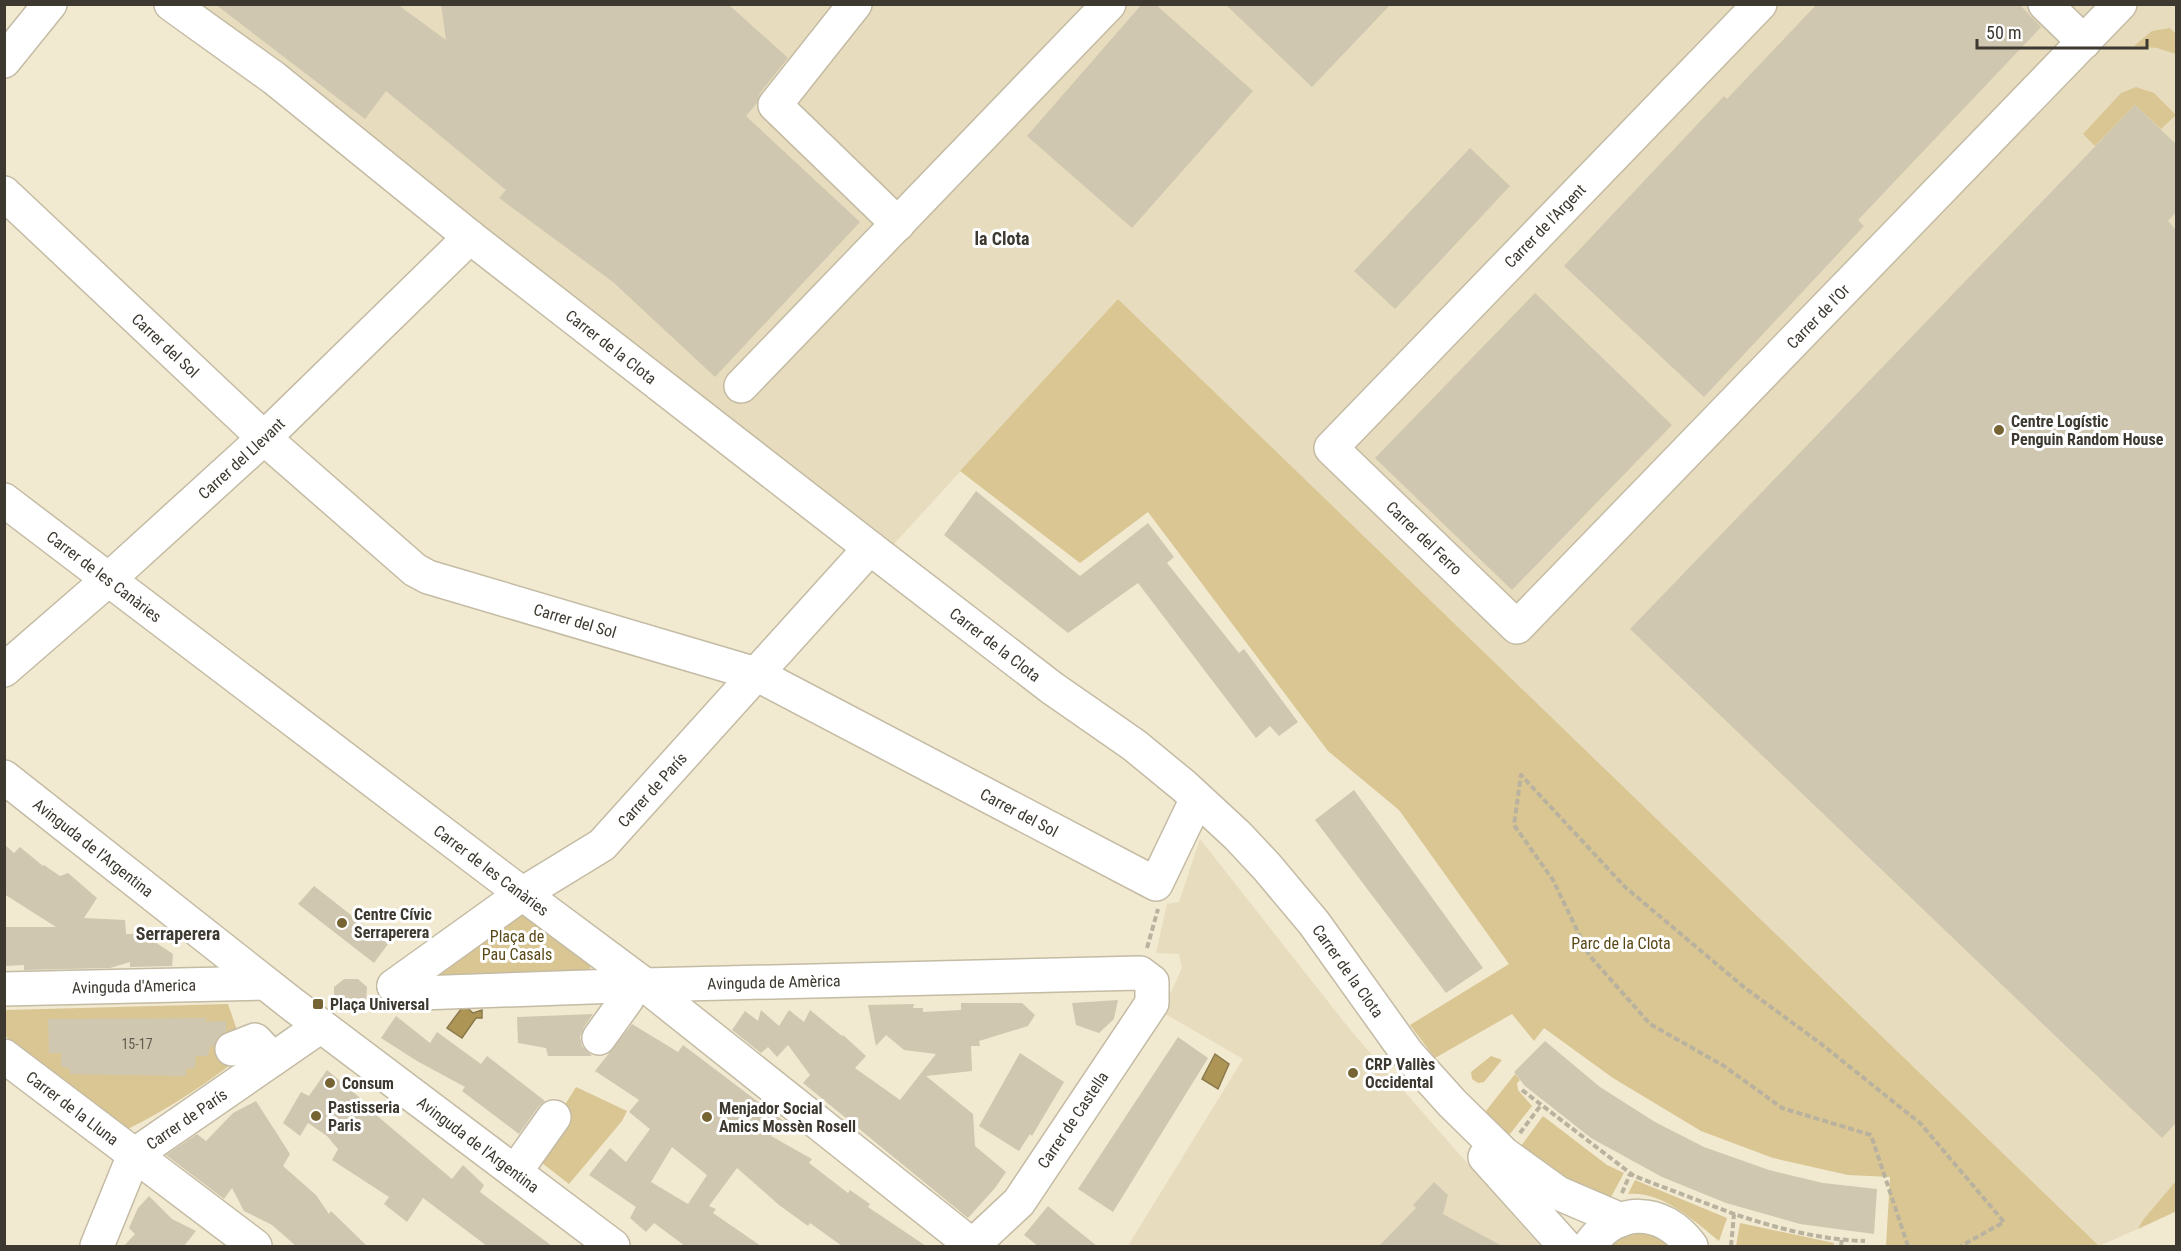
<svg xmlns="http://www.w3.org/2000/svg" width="2181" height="1251" font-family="'Roboto Condensed',sans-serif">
<rect width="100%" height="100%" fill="#f2e9d1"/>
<path fill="#e7dcbd" d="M194,5H2176V1212L2099,1246L1118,299L894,544Z
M1200,839L1352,1032L1540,1246H1133L1129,1244L1243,1059L1162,1012L1182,968L1179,954L1156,953L1167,904L1179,902Z"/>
<path fill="#d9c693" d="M2170,28L2176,34V54L2157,48L2134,46L2152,31Z
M2136,87L2154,93L2176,115L2161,129L2135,105L2095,146L2083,134L2121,93Z
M1118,299L1230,407L2099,1246H1886L1890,1177L1848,1175L1773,1158L1701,1131L1613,1078L1544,1028L1534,1041L1512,1014L1435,1058L1410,1025L1509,964L1399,810L1328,751L1148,512L1080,563L960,471Z
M524,912L590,963V971L436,977L437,962Z
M228,1004L238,1033L249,1051C211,1080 171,1108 128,1129L5,1036L4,1010H7Z
M1491,1056L1502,1060L1484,1082L1478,1083L1472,1079L1471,1072Z
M1515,1074L1520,1080L1517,1083L1518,1090L1532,1106L1502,1144L1478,1121Z
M576,1087L627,1111L622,1121L569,1184L533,1156Z
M1543,1116L1607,1165L1624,1173L1611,1197L1582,1194L1516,1153Z
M1635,1180L1727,1218L1719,1241C1694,1221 1663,1191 1628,1194Z
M2176,1181V1211L2138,1229L2143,1220Z
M1740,1223L1834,1243V1246H1736Z
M1640,1233L1659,1237L1670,1246H1608L1621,1237Z"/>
<path fill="#ad9556" stroke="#8b794b" stroke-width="1.5" d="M464,1005L473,1013L482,1010V1018H476L462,1038L447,1028Z
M1215,1054L1229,1064L1218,1089L1202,1079Z"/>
<path fill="#d0c7b1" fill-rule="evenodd" d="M215,4H397L446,40L441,4H728L788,58L760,93L757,103L746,116L860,222L715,377L613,282L499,198L506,190L386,91L365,119Z
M1142,4H1155L1253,91L1132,228L1027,136Z
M1225,4H1391L1312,87Z
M1817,4H2019L2041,27L1858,220L1864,226L1704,397L1564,266L1724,96L1727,99Z
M2135,105L2176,144V212L2168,221L2176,230V1123L2162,1138L1630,629Z
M1470,148L1510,186L1395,309L1354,271Z
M1535,293L1672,425L1512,590L1375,458Z
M976,491L1080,576L1148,523L1174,557L1167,563L1239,653L1244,649L1298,722L1279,736L1270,726L1256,738L1138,583L1068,633L944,535Z
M1354,790L1483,968L1446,993L1315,820Z
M4,844L14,853L20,847L43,866L44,865L60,876L68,873L97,898L84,918L125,920L126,934H143L173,954L172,966L130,967V962L110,968L24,970V965L4,966V927H56L4,894Z
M314,886L388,944L374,963L298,904Z
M344,979H358L367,987L366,1002L358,1010H344L334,1002V987Z
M1118,1000L1114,1019L1099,1033L1076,1025L1072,1003Z
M961,1003H1022L1035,1015L1028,1026L979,1041L980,1046H971L972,1071L926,1076L973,1114L975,1146L1006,1172L995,1188L968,1218L803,1083L810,1075L788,1045L777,1057L768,1047L761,1053L732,1030L745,1011L758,1021L761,1010L779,1026L789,1010L804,1022L810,1010L842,1036L843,1035L866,1056L855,1068L900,1100L936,1054L904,1050L886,1035L876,1046L868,1005L914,1004L913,1008H923V1012L961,1010Z
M593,1014L584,1027L580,1037L582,1046L592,1056H548L546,1048L518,1043L517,1017Z
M396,1016L430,1043L437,1032L481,1064L487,1056L545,1101L539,1106L519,1134L462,1091L465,1087L417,1061L381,1038Z
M207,1018L205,1022L226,1021V1031L218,1037L213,1047L210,1046L208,1056H196L195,1068L186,1069V1076L70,1074V1069L61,1066V1053H49L48,1019Z
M632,1024L678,1052L683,1045L785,1122L771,1136L812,1159L809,1163L848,1193L850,1190L870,1204L868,1207L926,1246H842L810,1223L808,1226L779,1205L737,1168L709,1206L716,1209L713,1213L761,1246H685L654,1223L646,1232L630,1218L636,1207L589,1175L610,1148L626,1162L650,1129L629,1112L639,1100L595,1071ZM672,1147L707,1175L688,1204L651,1182Z
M1178,1037L1208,1058L1113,1212L1078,1189Z
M1545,1041L1600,1087L1655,1122L1704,1147L1769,1170L1823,1183L1877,1189L1874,1234L1800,1224L1726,1203L1662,1177L1591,1138L1525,1086L1514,1072Z
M1020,1053L1064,1082L1032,1136L1030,1134L1019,1151L979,1126Z
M327,1070L360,1098L355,1102L375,1114L452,1179L463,1165L484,1185L480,1192L552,1246H487L423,1198L407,1222L384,1204L389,1197L332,1160L338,1149L327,1136L308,1123L300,1136L283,1123L301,1092L309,1096Z
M256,1101L290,1154L283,1166L316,1195L329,1214L331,1211L367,1246H296L272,1225L244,1211L232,1188L224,1199L166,1155L197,1134L206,1141L233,1113Z
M1434,1182L1448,1195L1443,1214L1502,1246H1379L1416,1208L1413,1205Z
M149,1196L172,1219L196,1231L184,1246H124L135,1234L129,1228L138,1208Z
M1048,1206L1067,1222L1097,1246H1038L1024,1235Z"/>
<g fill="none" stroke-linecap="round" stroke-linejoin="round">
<defs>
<g id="minor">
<path id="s1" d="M171,4L274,78L470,237L870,548L1052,688L1134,745L1184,786L1238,836L1267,867L1314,923L1407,1053L1452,1103L1504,1154L1558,1193L1621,1220"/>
<path d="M855,4L775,105L898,224"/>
<path id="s2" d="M1760,4L1331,448L1517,627L2120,4"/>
<path d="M2045,4L2084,42"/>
<path d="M4,61L50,4"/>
<path id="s3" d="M4,193L264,438L415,570L428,577L756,674L1156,884L1192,809"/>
<path d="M741,386L1109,4"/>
<path id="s4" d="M4,500L508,883L645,985L973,1246"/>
<path id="s5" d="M4,670L109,579L264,438L470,237"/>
<path id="s6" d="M4,777L292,1004L613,1246"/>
<path id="s7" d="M394,986L420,993L645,985L1140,973L1152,982V1003L1019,1202L972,1246"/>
<path id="s8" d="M394,986L522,894L602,845L870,548"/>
<path id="s9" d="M4,989L264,983"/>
<path d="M599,1038L627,999L633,985"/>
<path d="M232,1049L255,1040L273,1059"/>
<path id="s10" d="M4,1056L255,1246"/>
<path d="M1485,1157L1565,1246"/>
<path d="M515,1172L554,1117"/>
<path id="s11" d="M97,1246L134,1155L321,1026"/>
<path d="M1589,1246C1617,1206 1662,1207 1691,1246"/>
</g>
</defs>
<use href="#minor" stroke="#c4bba4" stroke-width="36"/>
<path stroke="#b9b29f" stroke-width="4" stroke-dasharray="6 3" stroke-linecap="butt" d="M1147,948L1158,909
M1522,1090L1634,1176L1734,1214
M1520,1133L1541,1105
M1622,1193L1630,1174
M1731,1246L1734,1214C1776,1228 1821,1240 1865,1241
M1841,1246L1842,1239
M1908,1246L1871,1135L1782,1108L1724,1066L1650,1024L1589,955L1553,880L1514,825L1521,775L1625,887L1745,988L1820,1043L1920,1123L2004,1222L1961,1246"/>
<use href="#minor" stroke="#fff" stroke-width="33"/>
</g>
<g fill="#766432" stroke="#fff" stroke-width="2">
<circle cx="1999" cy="430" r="6"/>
<circle cx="342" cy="923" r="6"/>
<rect x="312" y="998" width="12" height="12" rx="3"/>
<circle cx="1353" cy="1073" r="6"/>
<circle cx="330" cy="1083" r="6"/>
<circle cx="316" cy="1116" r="6"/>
<circle cx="707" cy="1117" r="6"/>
</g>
<g text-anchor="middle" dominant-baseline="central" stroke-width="6" stroke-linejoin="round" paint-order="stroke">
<g font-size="14" fill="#625c50">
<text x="137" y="1044">15-17</text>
</g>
<g font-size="16" fill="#3d3930" stroke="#fff">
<text transform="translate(1545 226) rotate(-46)">Carrer de l'Argent</text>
<text stroke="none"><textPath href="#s2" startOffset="1308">Carrer de l'Or</textPath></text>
<text stroke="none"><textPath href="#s3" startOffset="222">Carrer del Sol</textPath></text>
<text stroke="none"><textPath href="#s1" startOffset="558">Carrer de la Clota</textPath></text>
<text stroke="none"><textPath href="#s5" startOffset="318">Carrer del Llevant</textPath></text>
<text stroke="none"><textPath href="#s2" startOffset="747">Carrer del Ferro</textPath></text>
<text stroke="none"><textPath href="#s4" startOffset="126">Carrer de les Canàries</textPath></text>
<text stroke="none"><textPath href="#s3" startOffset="726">Carrer del Sol</textPath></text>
<text stroke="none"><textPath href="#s1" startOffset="1044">Carrer de la Clota</textPath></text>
<text stroke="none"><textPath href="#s8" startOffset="326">Carrer de París</textPath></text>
<text stroke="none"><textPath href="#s3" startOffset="1212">Carrer del Sol</textPath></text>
<text stroke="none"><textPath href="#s6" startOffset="114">Avinguda de l'Argentina</textPath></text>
<text stroke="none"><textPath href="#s4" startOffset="612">Carrer de les Canàries</textPath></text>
<text stroke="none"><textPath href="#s1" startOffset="1528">Carrer de la Clota</textPath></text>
<text stroke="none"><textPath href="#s7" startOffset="381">Avinguda de Amèrica</textPath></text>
<text stroke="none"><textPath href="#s9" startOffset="130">Avinguda d'America</textPath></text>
<text stroke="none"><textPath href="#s10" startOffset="86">Carrer de la Lluna</textPath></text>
<text stroke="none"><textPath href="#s11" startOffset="162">Carrer de París</textPath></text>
<text transform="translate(1073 1120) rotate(-56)">Carrer de Castella</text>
<text stroke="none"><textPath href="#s6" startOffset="600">Avinguda de l'Argentina</textPath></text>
</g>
<g font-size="16" font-weight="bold" fill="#3d3930" stroke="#fff" text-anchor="start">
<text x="2011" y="421">Centre Logístic<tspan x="2011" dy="18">Penguin Random House</tspan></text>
<text x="354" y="914">Centre Cívic<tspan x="354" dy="18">Serraperera</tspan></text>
<text x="330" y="1004">Plaça Universal</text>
<text x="1365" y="1064">CRP Vallès<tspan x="1365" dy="18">Occidental</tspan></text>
<text x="342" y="1083">Consum</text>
<text x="328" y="1107">Pastisseria<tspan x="328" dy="18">Paris</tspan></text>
<text x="719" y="1108">Menjador Social<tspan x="719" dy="18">Amics Mossèn Rosell</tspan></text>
</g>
<g font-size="16" fill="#5a4917" stroke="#fff">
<text x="517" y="936">Plaça de<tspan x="517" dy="18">Pau Casals</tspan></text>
<text x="1621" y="943">Parc de la Clota</text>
</g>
<g font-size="18" font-weight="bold" fill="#3d3930" stroke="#fff">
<text x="1002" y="238">la Clota</text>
<text x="178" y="933">Serraperera</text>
</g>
</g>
<rect width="2181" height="1251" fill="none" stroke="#3d3930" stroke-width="12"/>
<path d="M1977 39v9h170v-9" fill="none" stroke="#3d3930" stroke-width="3"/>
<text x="1986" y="39" font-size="18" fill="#3d3930" stroke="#ffffff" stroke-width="4.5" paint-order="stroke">50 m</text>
</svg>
